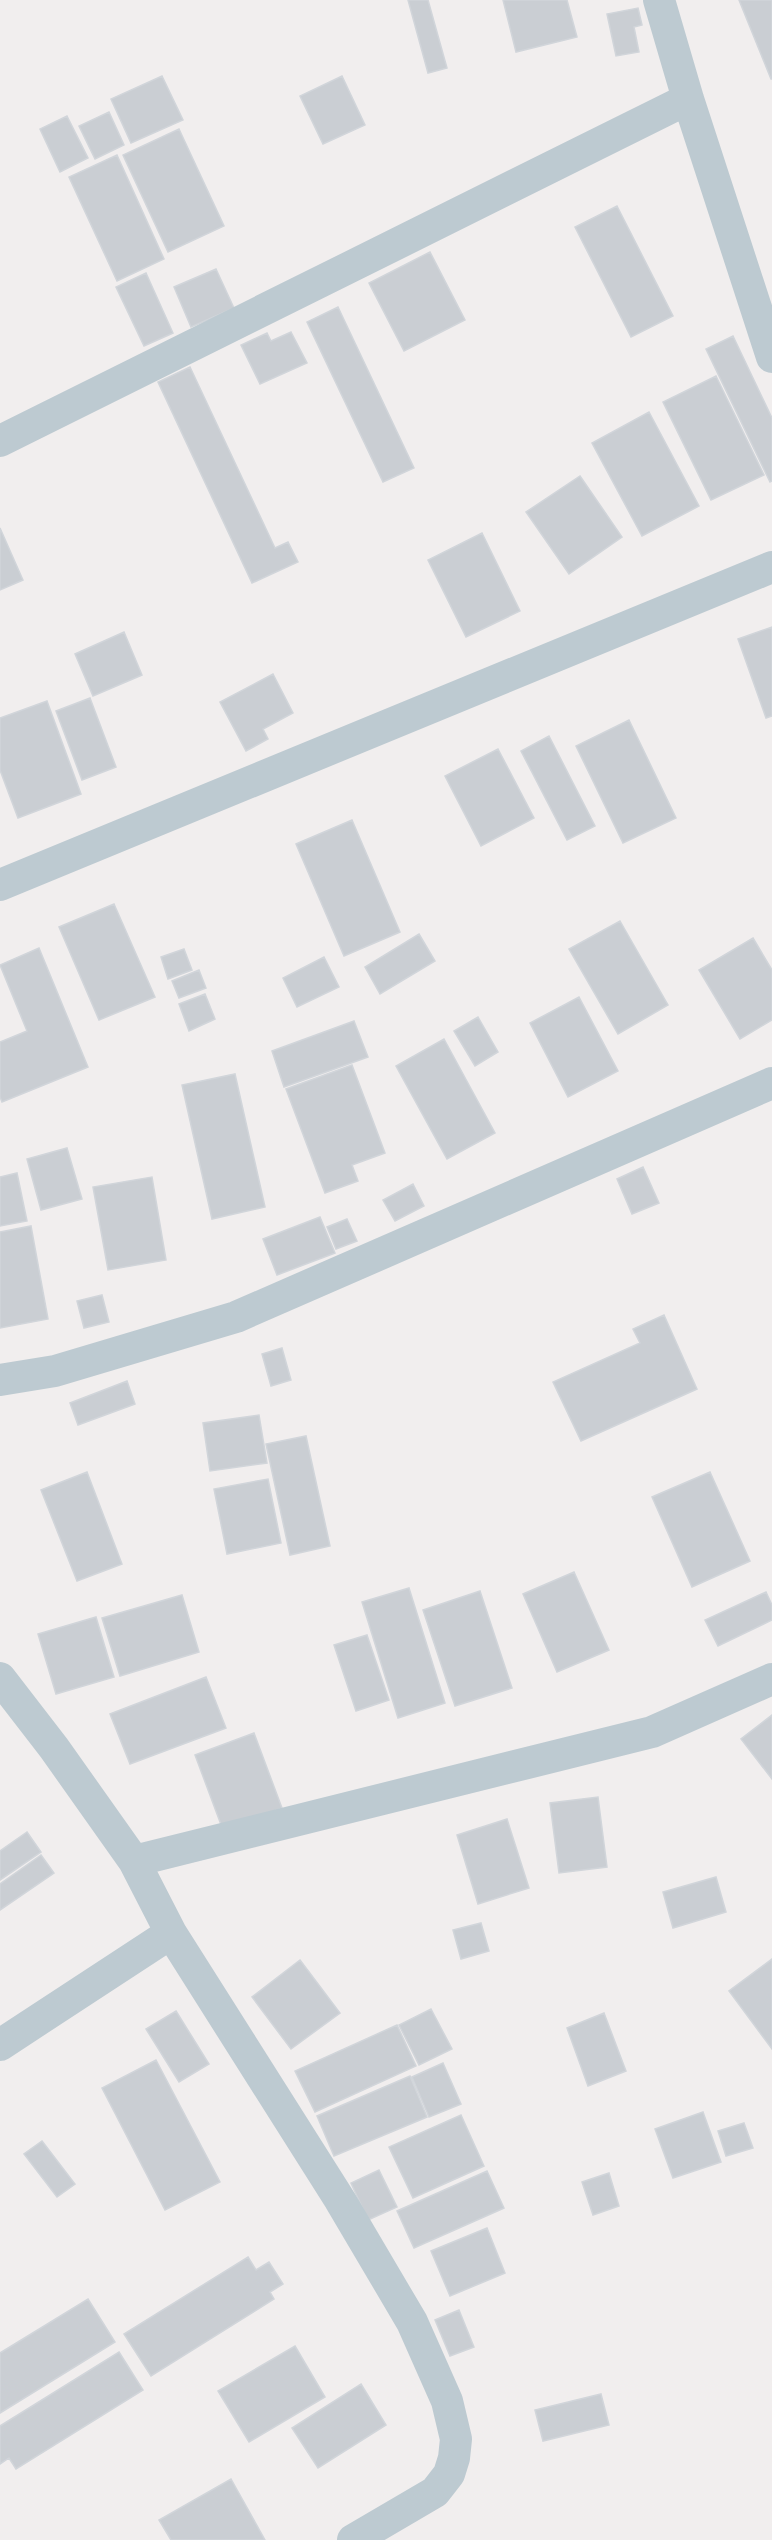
<svg xmlns="http://www.w3.org/2000/svg" width="772" height="2540" font-family="Arial,sans-serif">
<rect width="100%" height="100%" fill="#f1eeee"/>
<path fill="#caced3" stroke="#d1d5da" stroke-width="1.5" d="M408,0H428L447,68L428,73Z
M503,0H567L577,37L516,52Z
M739,0H772V79H771Z
M638,8L642,25L634,27L639,52L616,56L607,14Z
M162,76L183,120L131,143L111,99Z
M342,76L365,125L323,144L300,96Z
M109,112L124,145L95,159L79,126Z
M67,116L88,158L60,172L40,129Z
M179,129L224,226L168,252L123,155Z
M117,155L164,259L117,281L69,177Z
M617,206L673,316L631,337L575,227Z
M430,252L465,320L404,351L369,283Z
M216,269L234,308L191,327L174,287Z
M146,273L173,333L144,346L116,287Z
M338,307L414,468L383,482L307,322Z
M291,332L307,363L260,384L241,345L267,333L271,341Z
M733,336L772,418V481L770,482L706,349Z
M190,367L275,548L288,542L298,562L252,583L158,382Z
M716,376L764,475L711,500L663,402Z
M649,412L699,506L642,536L592,443Z
M580,476L622,537L569,574L526,512Z
M0,528L23,580L0,590Z
M482,533L520,611L466,637L428,560Z
M772,627V716L766,718L738,639Z
M124,632L142,675L93,696L75,654Z
M273,674L293,713L263,729L268,739L246,751L220,702Z
M90,698L116,767L82,780L56,711Z
M47,701L81,794L18,818L0,770V718Z
M629,720L676,818L623,843L576,746Z
M549,736L595,826L567,840L521,751Z
M498,749L534,818L481,846L445,776Z
M352,820L400,932L344,956L296,844Z
M114,904L155,997L99,1020L59,927Z
M620,921L668,1005L618,1034L569,949Z
M419,934L435,961L380,994L365,967Z
M753,938L772,970V1020L740,1039L699,970Z
M39,948L88,1067L2,1102L0,1097V1042L27,1031L0,965Z
M184,949L192,970L168,979L161,957Z
M324,957L339,987L297,1007L283,978Z
M199,970L206,988L179,998L172,981Z
M205,994L215,1019L189,1031L179,1004Z
M579,997L618,1071L568,1097L530,1023Z
M478,1017L498,1052L475,1066L454,1031Z
M354,1021L368,1057L284,1087L272,1051Z
M444,1039L495,1133L447,1159L396,1066Z
M352,1065L385,1153L352,1165L358,1181L325,1193L286,1089Z
M235,1074L265,1207L212,1219L182,1085Z
M67,1148L82,1199L41,1210L27,1159Z
M643,1167L659,1203L632,1214L617,1179Z
M17,1173L27,1221L0,1226V1177Z
M152,1177L166,1260L108,1270L93,1187Z
M413,1184L424,1206L395,1221L383,1200Z
M320,1217L335,1253L277,1275L263,1239Z
M347,1219L357,1241L336,1249L327,1227Z
M31,1226L48,1319L0,1328V1232Z
M102,1295L109,1322L84,1328L77,1301Z
M664,1315L697,1389L581,1441L553,1382L640,1343L633,1329Z
M282,1348L291,1380L271,1386L262,1354Z
M127,1381L135,1404L78,1425L70,1403Z
M259,1415L267,1463L210,1471L203,1423Z
M306,1436L330,1546L290,1555L266,1444Z
M87,1472L122,1564L77,1581L41,1490Z
M710,1472L750,1561L692,1587L652,1497Z
M268,1479L281,1543L227,1554L214,1489Z
M574,1572L609,1650L557,1672L523,1594Z
M409,1588L445,1703L398,1718L362,1602Z
M480,1591L512,1688L455,1706L423,1610Z
M766,1592L772,1605V1620L718,1646L705,1620Z
M182,1595L199,1652L120,1676L102,1618Z
M96,1617L114,1677L56,1694L38,1634Z
M367,1635L389,1700L356,1711L334,1645Z
M206,1677L226,1728L130,1764L110,1714Z
M772,1715V1779L741,1739Z
M254,1733L282,1808L223,1830L195,1755Z
M598,1797L607,1867L559,1873L550,1803Z
M507,1819L529,1888L478,1904L457,1835Z
M27,1832L41,1852L0,1880V1851Z
M41,1855L54,1873L0,1910V1884Z
M716,1877L726,1912L673,1928L663,1892Z
M481,1923L489,1951L461,1959L453,1930Z
M772,1959V2049L729,1991Z
M300,1960L340,2013L291,2049L252,1997Z
M431,2009L452,2049L419,2065L399,2025Z
M176,2011L209,2064L179,2082L146,2029Z
M604,2013L626,2071L588,2086L567,2028Z
M397,2025L416,2066L315,2112L295,2071Z
M156,2060L220,2182L165,2210L102,2088Z
M443,2063L461,2104L429,2117L412,2077Z
M410,2076L427,2117L334,2156L317,2116Z
M703,2112L721,2162L673,2178L655,2129Z
M461,2115L484,2166L413,2198L389,2147Z
M744,2123L753,2148L726,2156L718,2131Z
M42,2141L75,2184L57,2197L24,2154Z
M379,2170L397,2207L368,2220L351,2183Z
M487,2171L504,2208L414,2248L397,2211Z
M609,2173L619,2206L593,2215L582,2182Z
M487,2228L505,2273L450,2296L431,2251Z
M248,2257L256,2270L269,2262L283,2284L270,2292L274,2299L151,2376L124,2334Z
M88,2299L115,2342L0,2413V2353Z
M459,2310L474,2347L450,2356L435,2320Z
M295,2346L325,2397L249,2442L218,2391Z
M119,2352L143,2390L16,2469L9,2458L0,2464V2426Z
M361,2384L386,2425L318,2468L292,2428Z
M601,2394L609,2425L543,2441L535,2410Z
M231,2479L265,2540H171L159,2520Z"/>
<g fill="none" stroke-linecap="round" stroke-linejoin="round">
<path stroke="#bdcad1" stroke-width="32" d="M659,0L688,99L772,357
M0,441L688,99
M0,885L772,567
M0,1380L55,1371L236,1317L772,1083
M0,1678L54,1748L134,1861L171,1933L340,2200L412,2322L447,2401L456,2439L454,2458L449,2474L435,2492L353,2540
M134,1861L652,1732L772,1679
M0,2045L171,1933"/>
</g>
</svg>
